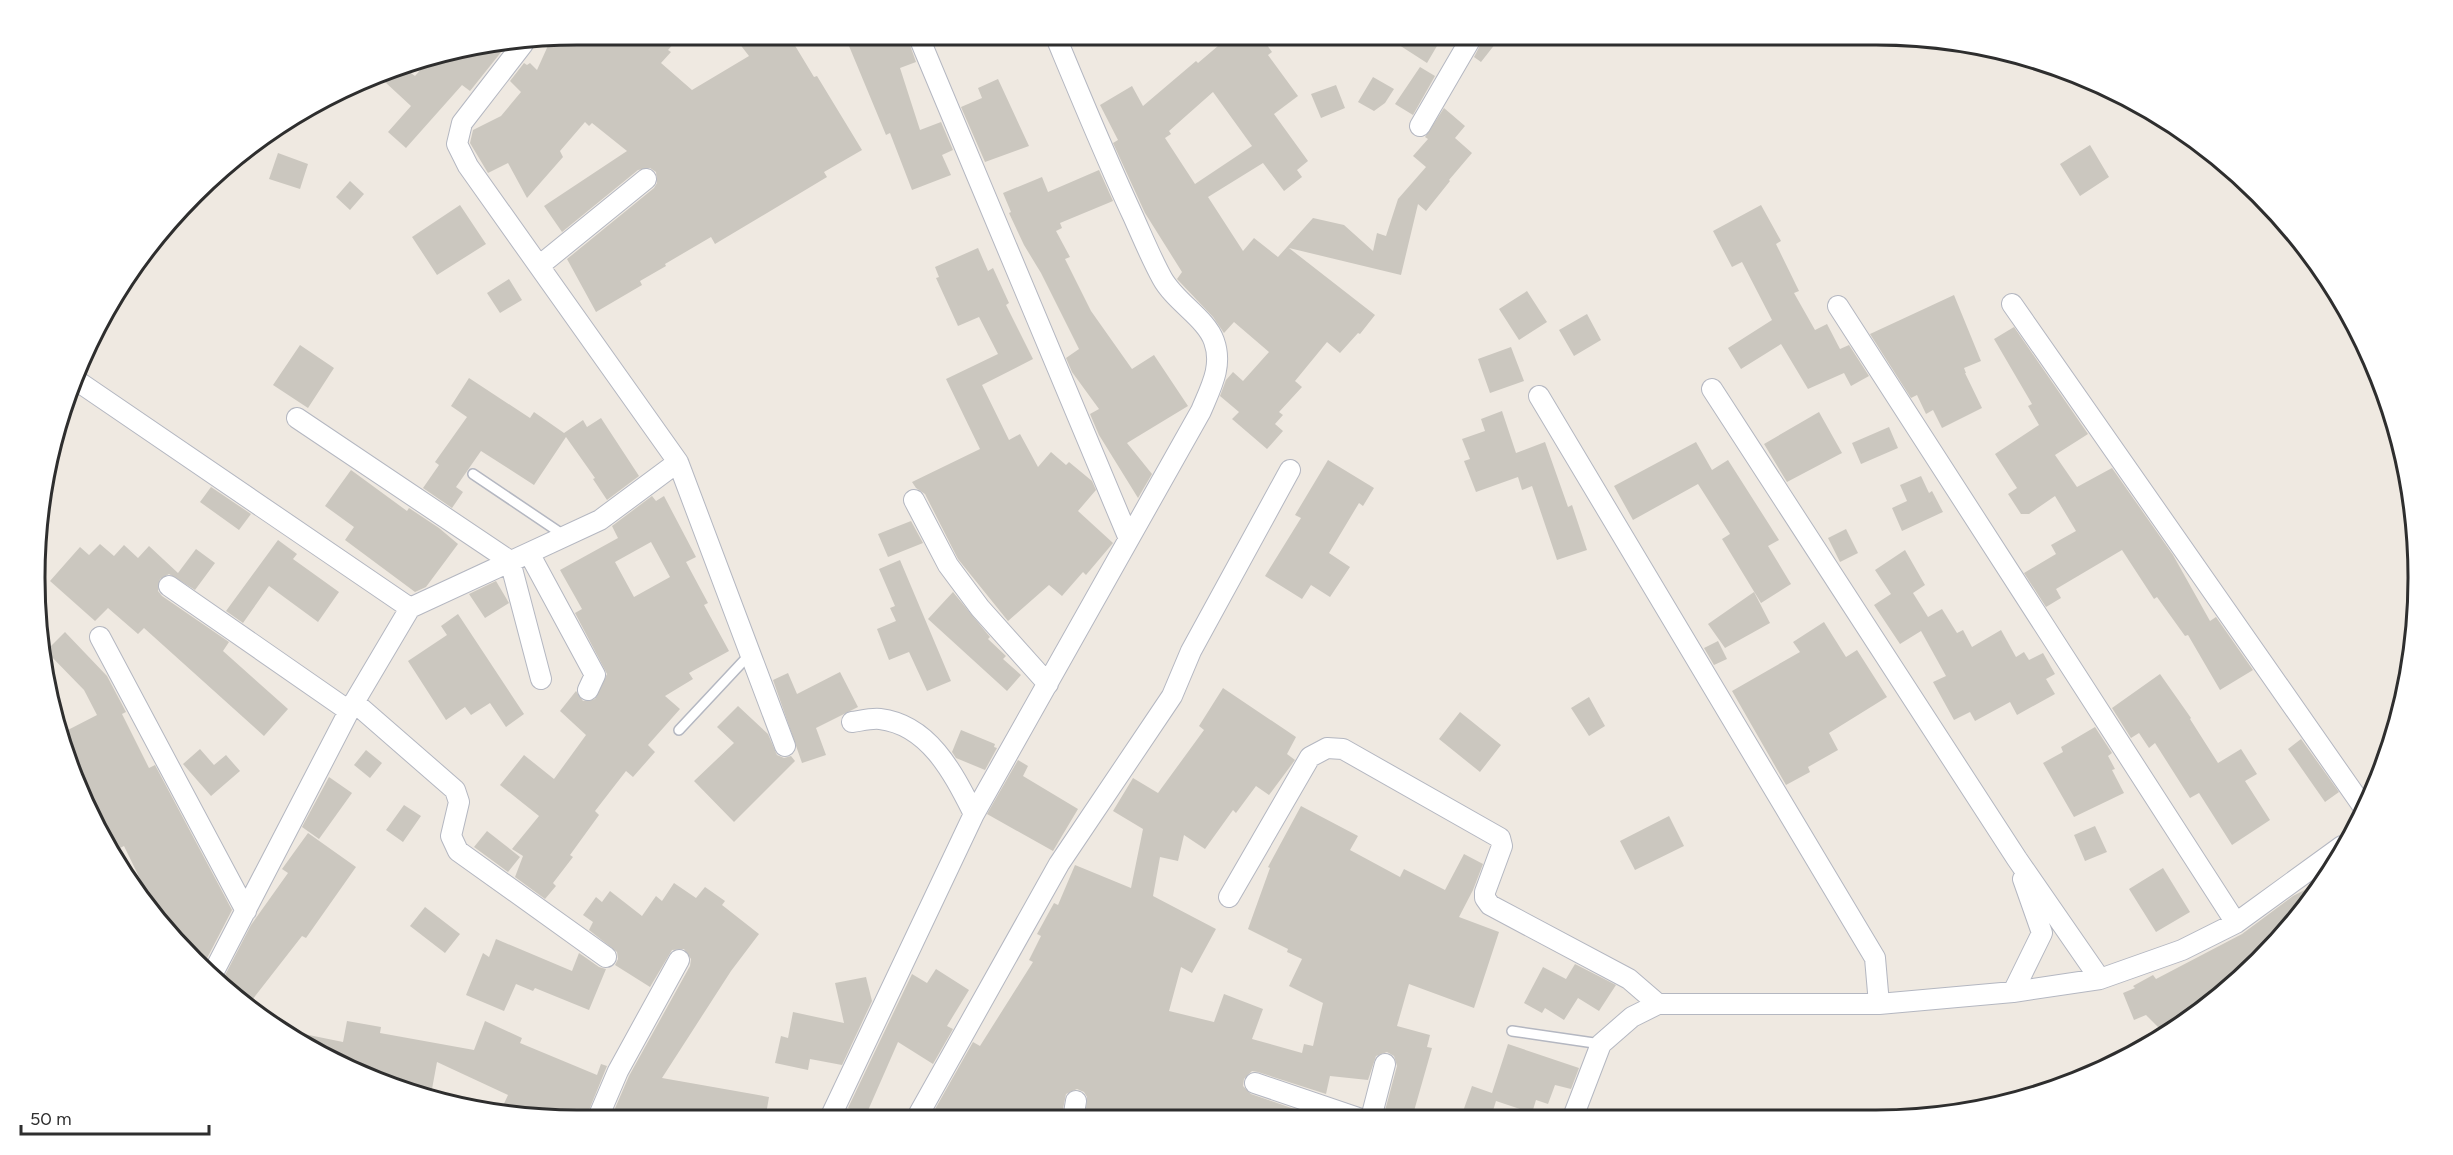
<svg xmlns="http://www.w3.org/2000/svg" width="2453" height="1155" font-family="Figtree,sans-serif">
<rect width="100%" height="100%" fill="#efe9e1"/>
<path fill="#cbc7bf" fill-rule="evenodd" d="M578,34H682L668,50L671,52L661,63L692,90L749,56L732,34H788L814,77L817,76L862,150L824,172L827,177L715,244L711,237L665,264L666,266L640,281L642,285L596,312L567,259L654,188L657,183L656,172L650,168L638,170L562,232L544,206L627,151L592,123L589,126L585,122L560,151L563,157L527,198L508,163L488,173L470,143L473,130L501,116L521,92L510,81L524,63L527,65L530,63L537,70L551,39Z
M844,34H906L916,62L900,68L920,130L941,122L953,150L942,155L951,175L912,190L890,133L886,135Z
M1232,34H1259L1272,52L1268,55L1298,96L1274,114L1308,161L1297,170L1302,177L1284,191L1263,163L1208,197L1243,251L1254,238L1278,257L1313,218L1344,225L1373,251L1377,233L1386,236L1398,199L1426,167L1413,156L1428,139L1425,137L1444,108L1465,126L1455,138L1472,153L1449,180L1450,181L1426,211L1418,204L1401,275L1289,248L1375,315L1360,334L1358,333L1340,353L1327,342L1295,381L1302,387L1279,412L1283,415L1275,424L1283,431L1267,449L1232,419L1239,412L1220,396L1226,380L1233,372L1243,381L1269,352L1234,322L1224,333L1213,317L1177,279L1182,272L1145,213L1113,143L1118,140L1100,105L1132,86L1143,106L1196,61L1198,63ZM1213,92L1252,146L1195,184L1165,138L1171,134L1169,131Z
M1382,34H1444L1427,63Z
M1486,34H1503L1481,62L1474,57Z
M506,46L470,91L462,85L406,148L388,132L411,106L385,82L400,65L415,76L430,59Z
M1420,67L1435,76L1413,115L1395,104Z
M1373,77L1394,89L1385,103L1374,111L1358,102Z
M998,79L1029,146L985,162L961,107L982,98L978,88Z
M1336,85L1345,108L1321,118L1311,94Z
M2090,145L2109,177L2080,196L2060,164Z
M278,153L308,164L300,189L269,179Z
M1099,170L1113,201L1060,223L1062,228L1056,231L1070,257L1065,259L1091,311L1132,369L1154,355L1188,406L1127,443L1152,474L1138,498L1099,435L1090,414L1099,409L1072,372L1066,358L1079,349L1041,273L1024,245L1009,213L1011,212L1003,193L1042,177L1048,192Z
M350,181L364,194L350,210L336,197Z
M460,205L486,244L437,275L412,237Z
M1761,205L1781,241L1776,244L1799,291L1794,293L1815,330L1827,324L1840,349L1849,345L1869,376L1851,386L1844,373L1808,389L1781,344L1741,369L1728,348L1772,320L1742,262L1732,267L1713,231Z
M978,248L988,271L993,268L1009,303L1006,305L1033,359L982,385L1009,440L1020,434L1038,467L1051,452L1066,465L1069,462L1092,481L1096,490L1078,511L1113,543L1086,575L1083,572L1062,596L1049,585L1008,621L958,559L925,494L916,488L912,482L980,449L946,379L998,354L979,317L958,326L936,278L939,277L935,267Z
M509,279L522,300L500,313L487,293Z
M1527,291L1547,322L1519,340L1499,309Z
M1954,295L1981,361L1964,368L1966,373H1965L1982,408L1942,428L1933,410L1926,414L1917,395L1911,398L1870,334Z
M1587,314L1601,340L1574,356L1559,330Z
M2014,327L2088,434L2055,455L2077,487L2112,468L2173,555L2210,621L2216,617L2253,670L2220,690L2188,635L2185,636L2157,597L2154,599L2122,550L2056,589L2061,598L2046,607L2024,573L2056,554L2051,545L2076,531L2055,496L2029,514H2021L2008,494L2017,488L1995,454L2039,425L2028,406L2032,404L1994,339Z
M300,345L334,368L308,408L273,385Z
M1511,347L1524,381L1490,393L1478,359Z
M469,378L530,418L534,412L564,433L583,420L587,427L601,418L639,476L607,500L593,479L595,478L566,437L534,485L481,451L456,487L463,492L452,508L423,488L439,465L435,462L467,417L451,406Z
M1502,411L1516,453L1545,442L1568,507L1572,505L1587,550L1557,560L1532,486L1522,490L1518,477L1476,492L1464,461L1470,459L1462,439L1485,431L1481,419Z
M1819,412L1842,453L1787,482L1764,444Z
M1889,427L1898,448L1861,464L1852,443Z
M1696,442L1712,470L1728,460L1779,540L1768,546L1791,584L1761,603L1722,539L1730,534L1698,484L1633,520L1614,486Z
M1328,460L1374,488L1363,506L1359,503L1329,553L1350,567L1330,597L1311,585L1302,599L1265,576L1301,518L1295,515Z
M351,470L407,511L409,508L439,528L458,544L426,587L415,592L345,540L354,527L325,506Z
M1921,476L1929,493L1932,491L1943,512L1902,531L1892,508L1907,501L1900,485Z
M211,487L251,514L239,530L200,502Z
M652,496L656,501L664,496L696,557L686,562L708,603L704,605L729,651L689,673L693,679L665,696L680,709L648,745L655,752L633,777L626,771L595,811L599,815L570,855L573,857L553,883L556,886L545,899L515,877L523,856L512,849L539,816L500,785L524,755L554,779L586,735L560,711L576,691L583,701L595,699L607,674L575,613L582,609L560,570L618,538L612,526ZM651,542L670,577L634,597L615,562Z
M911,521L923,543L888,557L878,534Z
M1846,529L1858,553L1840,562L1828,538Z
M278,540L297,554L293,559L339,592L318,622L269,586L243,623L226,611Z
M100,544L114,556L124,545L138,558L149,546L178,573L196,549L215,563L195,590L169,574L160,579L158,591L162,596L229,642L223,651L288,709L264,736L144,628L138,634L108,608L95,621L50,581L80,547L89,555Z
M1905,550L1925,585L1913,593L1928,617L1942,609L1957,633L1963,630L1972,647L2001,630L2016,657L2024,652L2029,660L2043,653L2055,674L2046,679L2055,694L2017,715L2010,702L1975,721L1970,712L1954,720L1933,682L1946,676L1921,631L1900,644L1874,605L1891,594L1875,570Z
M900,560L951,681L927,691L909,652L889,660L877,629L896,621L890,608L895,606L879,569Z
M496,581L509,603L485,618L469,594Z
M953,592L990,637L988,639L1006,656L1003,659L1021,675L1007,691L928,619Z
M1754,592L1770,623L1725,648L1708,624Z
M458,614L524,714L506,727L490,703L471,715L465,707L446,720L408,661L447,635L441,626Z
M1824,622L1846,657L1857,650L1887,697L1829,733L1838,750L1808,767L1810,772L1786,785L1732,691L1800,652L1793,642Z
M65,632L107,676L126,712L122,714L149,768L155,765L232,910L202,968L152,913L140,886L143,885L124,846L116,850L93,803L87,806L64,732L97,715L84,690L46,651Z
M1718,641L1727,659L1714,665L1704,648Z
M840,672L858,707L816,728L826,755L802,763L773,680L788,673L797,694Z
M2160,674L2191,718L2190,719L2218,763L2241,749L2257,774L2245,781L2270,820L2232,845L2199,793L2190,798L2155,743L2149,748L2139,733L2131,738L2112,708Z
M1223,688L1296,737L1287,754L1295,760L1269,795L1256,786L1236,813L1233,810L1205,849L1184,835L1178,861L1160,857L1153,896L1216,929L1192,973L1181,967L1169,1011L1214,1022L1224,994L1263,1009L1252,1039L1302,1053L1304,1044L1313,1046L1323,1003L1289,986L1302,959L1287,952L1288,949L1248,929L1270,868L1268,867L1301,806L1358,836L1350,850L1400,877L1404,869L1445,890L1464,854L1483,864L1473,890L1459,917L1499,932L1474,1008L1409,984L1397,1026L1430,1035L1427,1047L1432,1048L1412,1118H1383L1397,1066L1394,1056L1387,1052L1376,1056L1368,1080L1330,1076L1326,1094L1258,1072L1252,1071L1244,1079L1243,1086L1251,1094L1320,1118L1085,1119L1087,1097L1084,1092L1077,1089L1066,1094L1061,1119H933L934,1111L973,1042L980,1046L1033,962L1029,960L1041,936L1037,934L1054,903L1058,905L1075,865L1131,888L1143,829L1113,811L1133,778L1158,793L1204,730L1199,726Z
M1589,697L1605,726L1589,736L1571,708Z
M738,706L768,734L777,755L784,758L791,756L795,761L734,822L694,781L734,743L717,727Z
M1460,712L1501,745L1480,772L1439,739Z
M2095,727L2112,753L2108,756L2115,769L2112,770L2124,793L2074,817L2043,763L2063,752L2061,747Z
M961,730L995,744L994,747L997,748L985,770L956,758L952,752Z
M2301,739L2339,792L2325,802L2288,749Z
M200,749L214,765L226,755L240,771L211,796L183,764Z
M366,750L382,763L370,778L354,765Z
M1018,760L1028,766L1023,776L1078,809L1053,851L987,814Z
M329,777L352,793L319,839L302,827Z
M404,805L421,816L403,842L386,830Z
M1669,816L1684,846L1635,870L1620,841Z
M2095,826L2107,852L2085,861L2074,835Z
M487,831L520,857L508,872L474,847Z
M308,833L356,867L306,938L302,936L249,1004L221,983L251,925L288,873L282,869Z
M2163,868L2190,912L2156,932L2129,889Z
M2322,881L2306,908L2206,1008L2164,1033L2146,1015L2134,1020L2123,993L2135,988L2133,986L2153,975L2156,979L2242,934L2293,896Z
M674,883L696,898L705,887L725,901L722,905L759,934L731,971L662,1078L769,1097L765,1120H610L629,1076L690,966L691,959L684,949L672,950L650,987L615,965L618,959L617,952L589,930L593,922L583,915L596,897L602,902L610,891L642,916L656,896L662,901Z
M425,907L460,934L445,953L410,926Z
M496,939L572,971L579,953L599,967L606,969L589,1010L535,988L533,991L516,984L504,1011L466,995L483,953L489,957Z
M1575,964L1616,985L1599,1011L1578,998L1564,1020L1545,1008L1542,1013L1524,1003L1543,967L1566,979Z
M936,969L969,990L947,1026L953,1029L933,1064L898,1042L866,1115L848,1108L912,974L927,983Z
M866,977L872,1001L842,1065L810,1059L808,1070L775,1063L781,1036L788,1038L793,1012L844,1023L835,983Z
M347,1021L381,1027L380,1033L474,1050L485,1021L522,1038L520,1043L597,1075L601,1064L607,1066L585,1120L517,1114L502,1108L508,1095L437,1062L432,1089L368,1078L299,1035V1033L343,1042Z
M1508,1044L1579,1068L1571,1089L1555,1085L1548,1104L1536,1100L1532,1113L1496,1101L1491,1117H1461L1472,1086L1492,1093Z"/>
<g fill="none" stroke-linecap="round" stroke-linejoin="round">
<defs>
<path id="service" d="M473,474L565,536
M679,730L750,654
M1512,1031L1601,1044"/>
<path id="minor" d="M918,35L1129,539
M1420,126L1473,35
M539,266L646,179
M2012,304L2364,808
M1838,306L2236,923
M73,378L410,608
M1712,389L2017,859L2100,979
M1539,396L1875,958L1879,1004
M297,418L510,561L541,679
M678,462L785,746
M914,500L948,565L980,608L1048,684
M529,553L595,675L588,690
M169,586L349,711
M100,637L246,911
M354,702L455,790L459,802L451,836L458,851L606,957
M852,722C860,721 871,718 880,719C930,725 954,775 974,814
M1229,897L1310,757L1327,748L1343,749L1500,838L1502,846L1485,892V898L1490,905L1629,979L1658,1004
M211,977L349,711L410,608L600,520L678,462L468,166L457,144L462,123L523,44
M2013,992L2042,933L2023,879
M1255,1083L1358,1118
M1573,1117L1601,1044L1632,1017L1658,1004H1879L2013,992L2100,979L2182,950L2236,923L2342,846
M1371,1118L1385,1064
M916,1119L1059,864L1172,696L1191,651L1290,470
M1073,1119L1076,1101
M597,1120L618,1071L679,960
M829,1120L974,814L1201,411C1211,387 1223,366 1214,341C1206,318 1175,302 1162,278C1151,258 1142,236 1133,216C1105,156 1080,95 1055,35"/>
</defs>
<use href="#service" stroke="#b4b7c1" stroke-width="12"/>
<use href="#minor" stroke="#b4b7c1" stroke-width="22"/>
<use href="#service" stroke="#fff" stroke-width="9"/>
<use href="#minor" stroke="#fff" stroke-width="20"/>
</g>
<path d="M0 0H2453V1155H0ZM577 45H1876A532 532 0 0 1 2408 577V578A532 532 0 0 1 1876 1110H577A532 532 0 0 1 45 578V577A532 532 0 0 1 577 45Z" fill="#fff" fill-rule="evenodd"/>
<path fill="none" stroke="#2e2e2e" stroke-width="3" d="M577 45H1876A532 532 0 0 1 2408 577V578A532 532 0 0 1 1876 1110H577A532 532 0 0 1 45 578V577A532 532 0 0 1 577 45Z"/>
<path d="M21 1125v9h188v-9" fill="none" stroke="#2e2e2e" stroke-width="3"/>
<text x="30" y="1125" font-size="18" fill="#2e2e2e" stroke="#ffffff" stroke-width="4.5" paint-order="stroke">50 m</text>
</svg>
